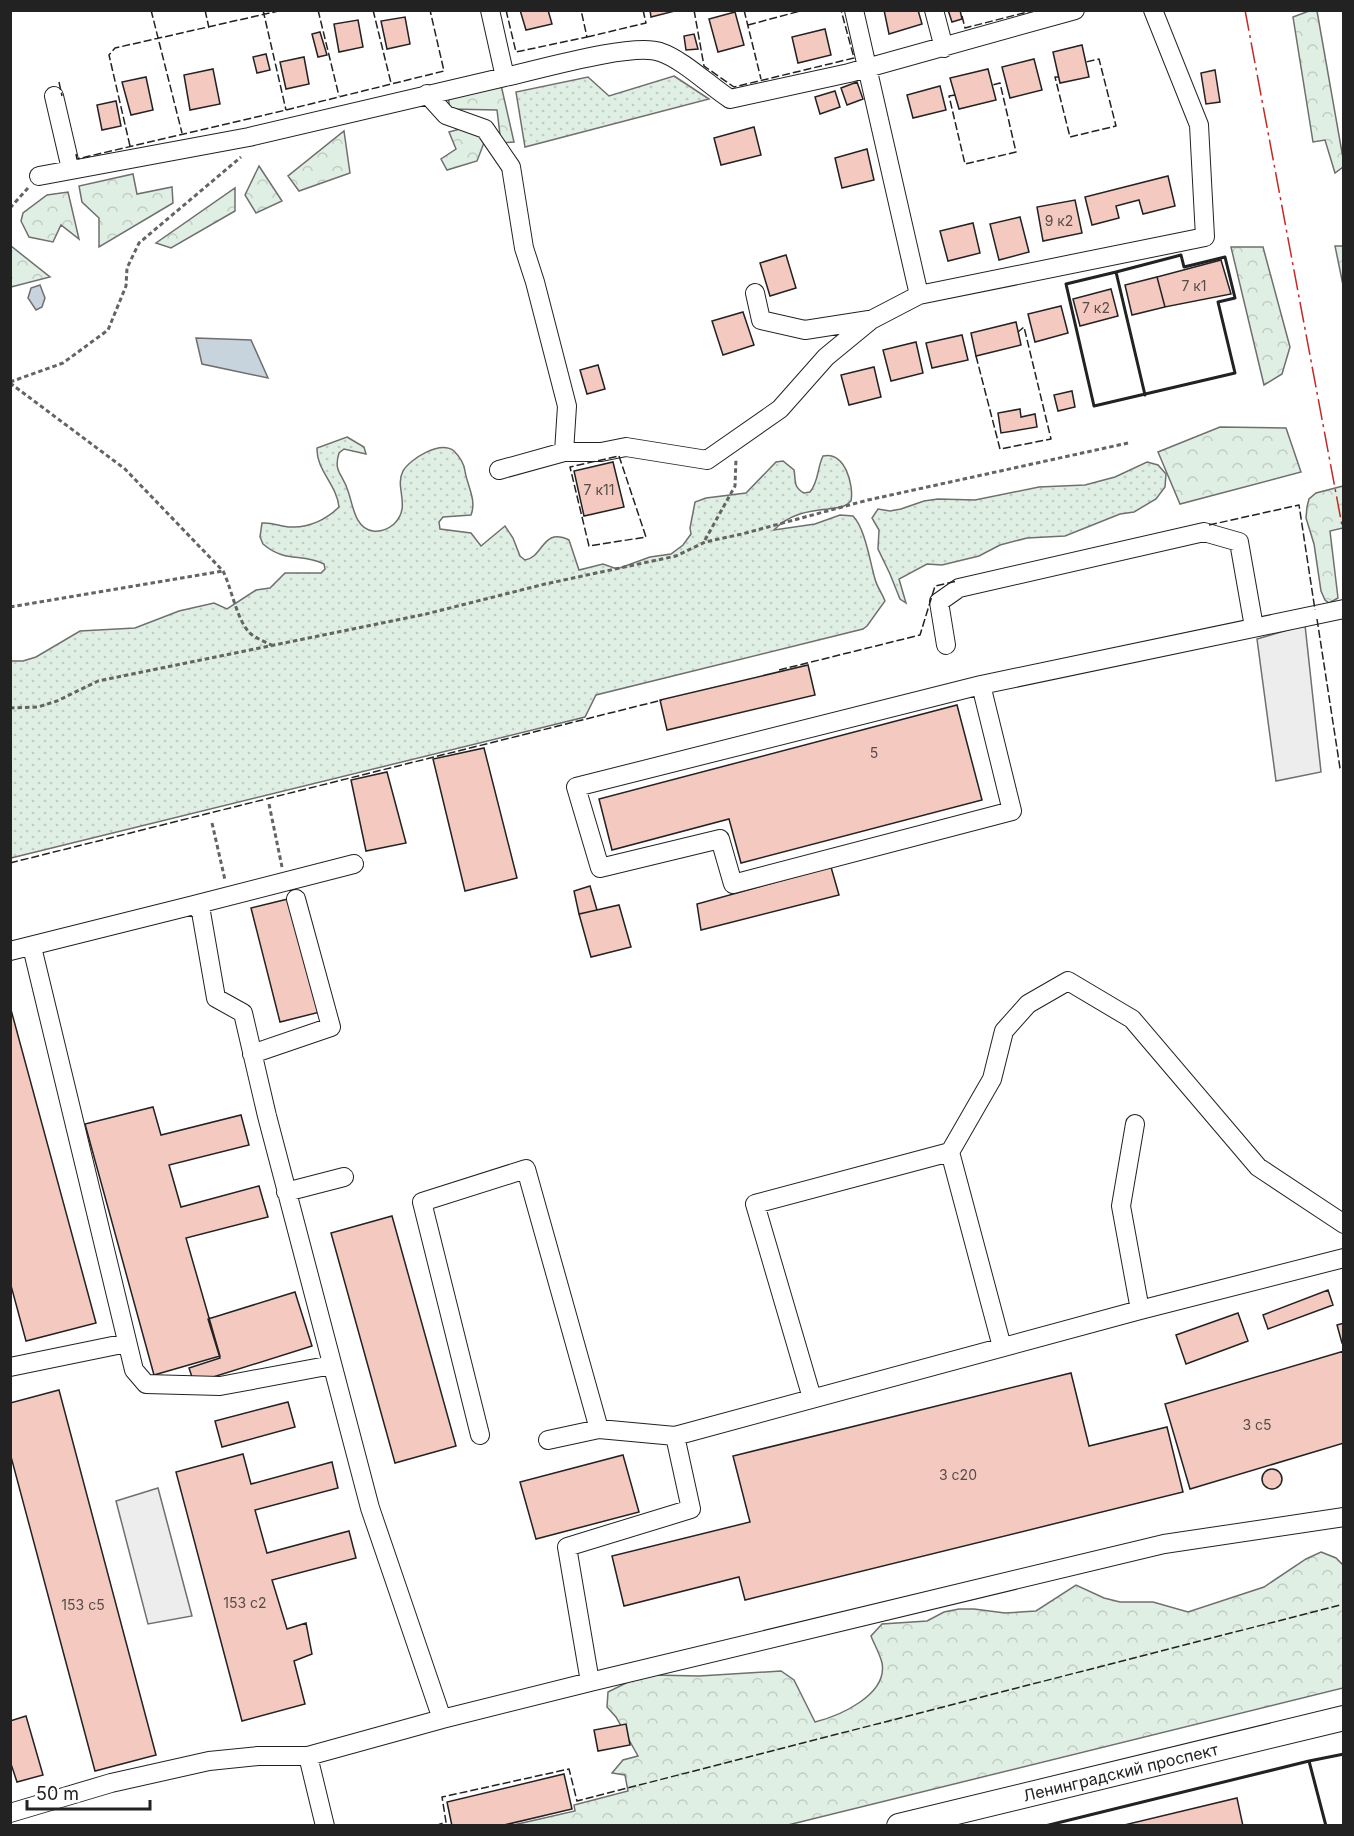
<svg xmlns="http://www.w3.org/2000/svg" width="1354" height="1836" font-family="Inter,sans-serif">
<defs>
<pattern id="grass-dots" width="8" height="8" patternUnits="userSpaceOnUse" patternTransform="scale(1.5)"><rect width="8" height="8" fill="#e0efe3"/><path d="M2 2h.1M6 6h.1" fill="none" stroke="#c0cdc2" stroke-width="1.8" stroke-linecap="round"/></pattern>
<pattern id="forest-crowns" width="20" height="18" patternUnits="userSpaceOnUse" patternTransform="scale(1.5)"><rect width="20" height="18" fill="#e0efe3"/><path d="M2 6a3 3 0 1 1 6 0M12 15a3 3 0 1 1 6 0" fill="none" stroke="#c0cdc2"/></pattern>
</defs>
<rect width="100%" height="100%" fill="#fff"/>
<path fill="url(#grass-dots)" stroke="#6f6f6f" stroke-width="1.5" d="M674,76L709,99L525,147L516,92L588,77L609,96Z
M347,437L364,447L366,454L344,449L339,453C333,472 343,474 348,491C353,505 355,529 373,531C381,532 388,529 394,524C412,506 394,488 403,471C410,459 440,440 454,451C459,456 464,464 465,471C467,485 477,500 471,515L443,517L439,522L440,529L471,533L481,546L505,526L513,538L520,556L525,560C544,557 542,527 569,540L579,570L603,564L617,569L650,557L671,554L683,545L691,534L690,528L695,502L706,498L746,493L776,462L783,461L794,470C796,481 793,487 804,493L810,492C819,481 817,468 823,456C845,451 854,485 851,501C843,509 838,507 828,509C808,511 789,514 774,530L815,524L840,515L853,516C865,528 870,562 875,579C877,587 882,593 885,601L867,626L863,629L596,695L585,717L11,858V661H23L36,657L80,631L135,628L179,611L214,603L227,609L256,590L270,588L285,573H321L325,569L324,564C301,553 285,563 263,544L260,537L262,523C273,522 281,527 291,527C309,528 327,519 339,507C337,485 316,470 317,448Z
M1147,462L1158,465L1166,474L1165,487L1156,499L1134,512L1120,514L1065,536L1027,538L1000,545L979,556L942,565L927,564L899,579L906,603L900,599L890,574L878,549L879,530L872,518L878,509L890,511L901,509L924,501L938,499L975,500L1039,487L1085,485L1115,477Z"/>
<path fill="url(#forest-crowns)" stroke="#6f6f6f" stroke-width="1.5" d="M1309,11H1317L1343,158V167L1335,173L1325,140L1313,142L1293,17Z
M501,85L514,142L501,143L497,110L450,109L448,96Z
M467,127L487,135L477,161L447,170L441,159L456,149L449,132Z
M344,131L350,173L299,191L288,176Z
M259,166L282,201L256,213L245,195Z
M133,174L137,194L172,187L173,203L99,247V218L82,202L79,186Z
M235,188V211L171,248L156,243Z
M68,192L79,239L61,225L53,242L29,237L21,221L23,213L47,195Z
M10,246H11L50,277L11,287Z
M1335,246H1343V285Z
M1231,247H1263L1290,347L1282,374L1264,385Z
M1220,427L1286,428L1301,472L1180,504L1158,452Z
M1343,486V528L1330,531L1338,598L1329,603L1325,600L1321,591L1314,544L1306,518L1307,507L1309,499L1316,493Z
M1321,1552L1336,1558L1343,1565V1688L788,1825L509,1826L575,1811L574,1805L628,1791L625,1775L612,1773L623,1760L638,1756L616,1717L607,1707L608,1692L636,1678L652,1675L699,1676L781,1671L794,1680L815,1722C839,1716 888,1695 882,1663C880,1654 874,1644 871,1636L882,1624L927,1621L944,1612L959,1609H974L1005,1613L1036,1611L1076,1585L1104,1598L1120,1602H1153L1188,1612L1264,1587L1306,1559Z"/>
<path fill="#ededed" stroke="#6f6f6f" stroke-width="1.5" d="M1305,625L1321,772L1276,781L1257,639Z
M158,1488L192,1616L148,1624L116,1501Z"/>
<path fill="#c7d3dd" stroke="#6f6f6f" stroke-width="1.5" d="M40,285L45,298L42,307L36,310L28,298L31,288Z
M196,338L251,340L268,378L202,364Z"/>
<path fill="#f3c9c0" stroke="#222" stroke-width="1.5" d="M520,10H548L552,24L526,30Z
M650,10H675V11L651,17Z
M884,10H918L922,24L889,34Z
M948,10H960L962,19L952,22Z
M735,12L744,45L718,52L709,19Z
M405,17L410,44L387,49L381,21Z
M358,20L363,47L339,52L334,24Z
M825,29L831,55L798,63L792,37Z
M320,32L327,55L318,57L312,34Z
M694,34L698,49L686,50L684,36Z
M1082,45L1089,77L1060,83L1053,52Z
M266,54L270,70L257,73L253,57Z
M304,57L309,84L286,89L280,62Z
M1034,59L1042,90L1010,98L1002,67Z
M213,69L220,104L190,110L184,75Z
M988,69L996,100L959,109L950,78Z
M1215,70L1220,102L1206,104L1201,73Z
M146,77L153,110L131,115L122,82Z
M857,82L863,99L847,105L841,88Z
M940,86L946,110L913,118L907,95Z
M835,91L840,107L820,114L815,97Z
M116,101L121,126L102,130L97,105Z
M754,127L761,155L721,165L714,138Z
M867,149L874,180L842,188L835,158Z
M1168,176L1175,206L1143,214L1139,200L1116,206L1119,218L1092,225L1085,197Z
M1075,200L1082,233L1043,241L1037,207Z
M1020,217L1029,252L999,260L990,224Z
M973,223L980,253L948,261L940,231Z
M786,255L796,288L770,296L760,263Z
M1221,260L1231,294L1165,307L1157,277Z
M1157,277L1165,307L1132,315L1125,285Z
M1111,289L1118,316L1080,326L1073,299Z
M1061,306L1068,333L1035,342L1028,314Z
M743,312L754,345L723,355L712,321Z
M1016,322L1021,345L976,356L971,333Z
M962,335L968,360L932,368L926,343Z
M916,342L923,373L891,381L883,350Z
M598,365L605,389L587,394L580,370Z
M874,367L881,397L849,405L841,375Z
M1072,391L1075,407L1058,411L1054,395Z
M1020,409L1021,417L1035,414L1037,427L1001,433L998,413Z
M613,462L624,507L584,516L574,471Z
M808,665L815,695L667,730L660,700Z
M957,705L982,800L741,863L729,819L612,850L599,799Z
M484,748L517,878L465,891L433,759Z
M387,772L406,843L366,851L351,780Z
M831,867L839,895L701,930L697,904Z
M590,886L597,910L579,914L574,891Z
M292,898L320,1012L280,1022L251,908Z
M619,905L631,947L591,957L579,914Z
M10,1006L96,1323L26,1341L10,1282Z
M153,1107L161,1135L241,1115L249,1145L169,1165L181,1207L259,1186L268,1217L186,1238L220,1356L154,1375L85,1124Z
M392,1216L456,1446L395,1463L331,1233Z
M1328,1290L1333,1305L1268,1329L1263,1315Z
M295,1292L312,1346L194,1383L189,1368L220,1358L208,1319Z
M1238,1313L1248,1341L1186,1364L1176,1335Z
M1344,1323V1343H1342L1337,1325Z
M1344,1351V1443L1190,1489L1165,1404Z
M1071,1373L1089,1446L1167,1427L1183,1492L745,1600L739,1577L624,1606L612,1556L750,1522L733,1456Z
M59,1390L156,1755L95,1771L10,1453V1403Z
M288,1402L295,1427L222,1447L215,1421Z
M243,1454L251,1484L332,1462L338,1488L255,1510L267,1553L349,1531L356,1558L272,1580L287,1629L306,1623L312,1654L294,1661L305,1704L242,1721L176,1472Z
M623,1455L639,1512L536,1539L520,1482Z
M1262 1479a10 10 0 1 1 20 0a10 10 0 1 1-20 0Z
M26,1716L43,1775L17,1782L10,1761V1721Z
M626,1724L630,1745L598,1751L594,1730Z
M564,1774L572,1809L500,1826H452L447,1802Z
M1237,1798L1243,1826H1124V1825Z"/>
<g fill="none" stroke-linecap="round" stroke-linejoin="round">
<defs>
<path id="minor" d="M854,10L919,295L1205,237L1199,125L1153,10
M934,10L944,48
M505,77C537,70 633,42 660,52C682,59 710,86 730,99L849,73L1075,10
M427,94L446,115L485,129L511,167L524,248L535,282L567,406L564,452
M54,96L71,169
M39,176L249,137L505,77L490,10
M755,293L761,320L805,330L869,320
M499,470L564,452H601L626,447L707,460L780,409L826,357L871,320L919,295
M946,645L939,602L959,588L1204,532L1239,542L1254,627
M981,685L1012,811L733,884L720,839L600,868L576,787L981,685L1344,609
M194,905L354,864
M32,947L134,1370L146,1384L220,1386L332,1365
M10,951L194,905L201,912L216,998L243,1013L267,1116L370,1508L442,1719
M252,1054L331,1027L296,899
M1135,1124L1121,1206L1140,1310
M286,1192L344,1177
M1002,1347L950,1152L992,1079L1004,1031L1028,1004L1068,981L1132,1019L1258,1167L1344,1224
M10,1367L127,1343
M812,1398L755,1204L950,1152
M480,1435L422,1202L526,1169L599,1429L675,1436
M548,1440L599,1429
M590,1682L1164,1544L1344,1517
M308,1756L325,1826
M10,1813L111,1783L209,1761L258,1756H308L442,1719L590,1682L567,1547L691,1509L675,1436L1140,1310L1344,1258"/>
<g id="major">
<path id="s1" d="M899,1826L1344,1718"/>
</g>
</defs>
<use href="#minor" stroke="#222" stroke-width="20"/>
<use href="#major" stroke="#222" stroke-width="26"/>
<path stroke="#646464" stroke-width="3" stroke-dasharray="4.5 3" stroke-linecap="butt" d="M10,208L28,188
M10,382L63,363L108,330L126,286L127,268L139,243L241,157
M10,383L125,469L223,571C232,589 237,622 251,634C257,639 266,642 273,646
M705,540L735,486L736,459
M10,607L223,571
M10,708L38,707L57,701L98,681L426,614L545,584L676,556L705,542L742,534L868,500L1128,443
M269,804L282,867
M212,823L225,880"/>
<use href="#minor" stroke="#fff" stroke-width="18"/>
<use href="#major" stroke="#fff" stroke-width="24"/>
<path stroke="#222" stroke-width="1.5" stroke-dasharray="8 3" stroke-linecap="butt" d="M151,10L182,133
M205,10L209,28
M263,10L286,110
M318,10L339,96
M373,10L391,83
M506,10L516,52L587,37L581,10
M694,10L704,66L734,87L854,58L841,10
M744,10L761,79
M962,16L965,28L1035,10
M748,25L804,10
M587,37L646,23L643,10
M1059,77H1055L1070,137L1116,126L1099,59L1086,62
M59,82L62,96
M955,95L949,96L965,164L1016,152L1000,83L992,85
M130,146L109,55L115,48L283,10
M76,154L77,159L286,110L444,71L430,10
M976,356L1000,449L1051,439L1024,327L1018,332
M619,456L646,537L589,546L570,467Z
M1209,525L1299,505L1315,610
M1317,619L1340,768L1344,769
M779,670L920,635L935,586L957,581
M10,863L662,700
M435,1826L446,1822L442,1797L569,1769L577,1801L1344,1604"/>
<path stroke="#222" stroke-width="3" d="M1116,272L1066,284L1094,406L1235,373L1218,302L1235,298L1225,257L1184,267L1181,255L1116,272L1145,395
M1045,1826L1309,1761
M1326,1826L1309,1761L1344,1754"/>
<path stroke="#c62828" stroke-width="1.5" stroke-dasharray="21 4.5 3 4.5" stroke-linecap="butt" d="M1245,10L1344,536"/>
</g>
<g text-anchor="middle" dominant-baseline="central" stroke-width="4.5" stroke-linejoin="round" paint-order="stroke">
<g font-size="14" fill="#564c4a">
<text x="1059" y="220">9 к2</text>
<text x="1194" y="285">7 к1</text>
<text x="1096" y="307">7 к2</text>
<text x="599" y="489">7 к11</text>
<text x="874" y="752">5</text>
<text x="1257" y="1424">3 с5</text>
<text x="958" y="1474">3 с20</text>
<text x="245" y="1602">153 с2</text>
<text x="83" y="1604">153 с5</text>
</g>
<g font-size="16" fill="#222" stroke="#fff">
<text stroke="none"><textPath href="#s1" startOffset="228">Ленинградский проспект</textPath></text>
</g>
</g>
<rect width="1354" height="1836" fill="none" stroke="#222222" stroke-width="24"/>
<path d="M27 1800v9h123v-9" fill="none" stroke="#222222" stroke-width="3"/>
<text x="36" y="1800" font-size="18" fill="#222222" stroke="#ffffff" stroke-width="4.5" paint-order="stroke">50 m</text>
</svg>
